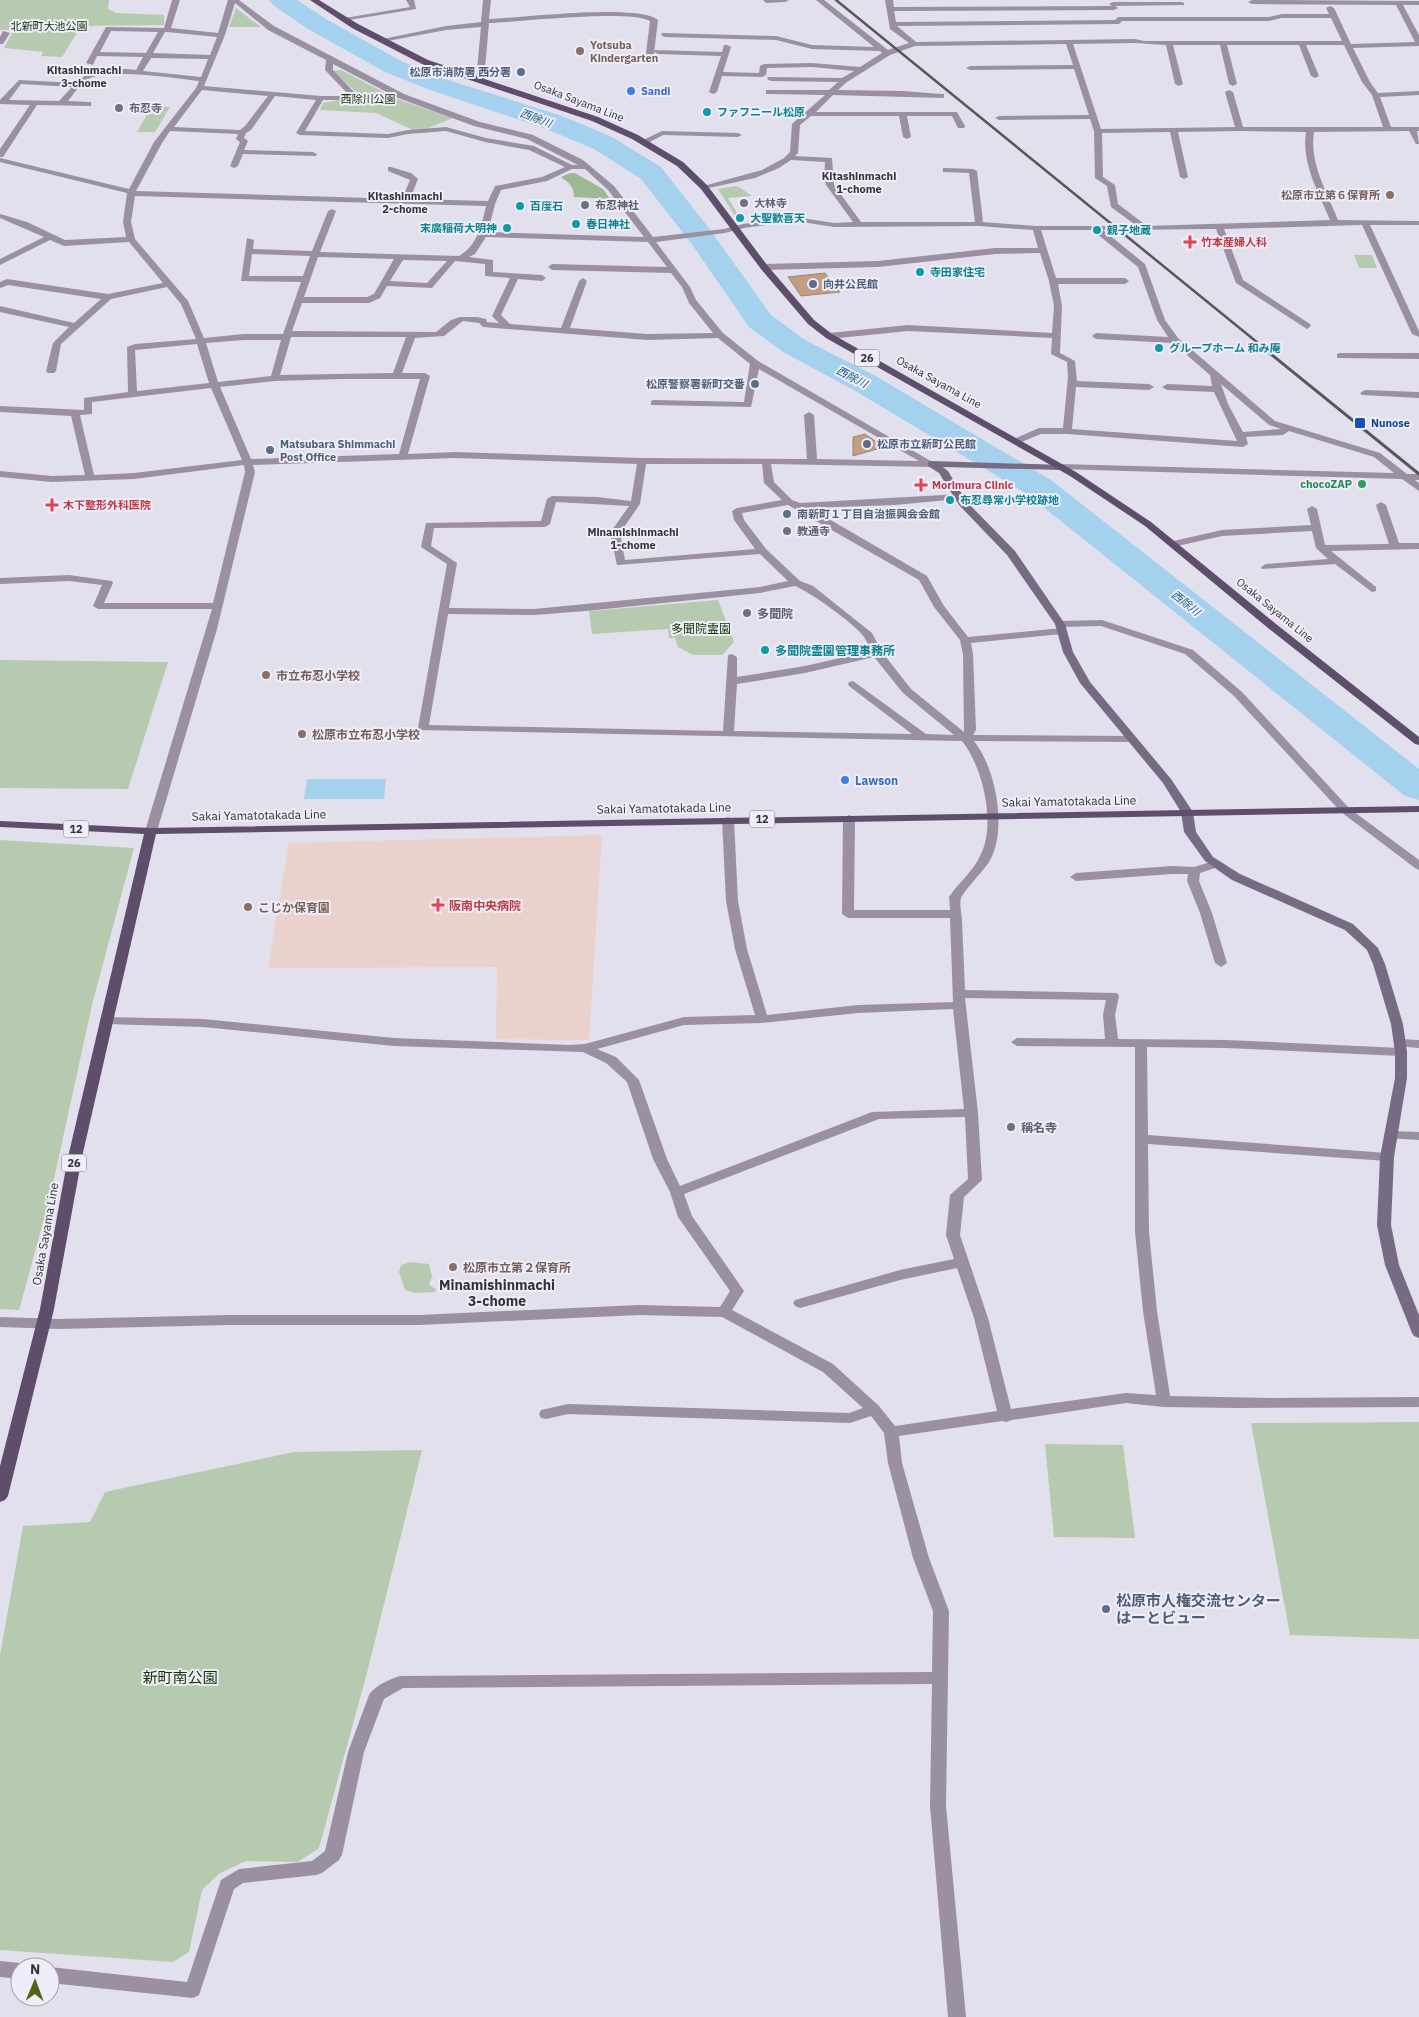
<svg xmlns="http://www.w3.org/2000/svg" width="1419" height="2017" font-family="'IBM Plex Sans','Noto Sans JP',sans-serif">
<rect width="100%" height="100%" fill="#e2e0ed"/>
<path fill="#ebd1cc" d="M602,835L589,1040L496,1039L497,967L268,968L289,843Z"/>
<path fill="#b6caaf" d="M0,0H109L108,9L116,13L164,15V25L81,26L62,57L41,56L43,52L4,48L14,30H0Z
M236,8L261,27H229Z
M341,70L397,99L453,118L426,129L413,130L376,113L320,110L323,103L355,97L356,92L333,71Z
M137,106L170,107L155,132H137L148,113L133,112Z
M735,186L739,187L752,196L728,198L739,216H735L718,189Z
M1354,255H1372L1377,268H1359Z
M718,600L734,642L722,655H693L678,647L675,638H669L668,629L592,634L589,611Z
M0,660L168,662L128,789L0,788Z
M0,840L134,848L92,1005L50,1197L19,1310L0,1309Z
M410,1262L429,1264L432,1276L429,1285L436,1289L435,1292L415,1293L405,1290L399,1272L401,1265Z
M1419,1422V1639L1290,1635L1251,1423Z
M1045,1444L1123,1445L1135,1538L1054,1537Z
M422,1450L368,1669L319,1848L298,1862L246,1861L220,1873L202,1890L189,1952L173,1962L0,1950V1655L23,1526L90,1522L105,1492L294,1452Z"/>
<path fill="#9db993" d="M570,173H575L603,189L610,199L574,197C574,186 569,183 561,177Z"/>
<path fill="#a4d1ed" d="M307,779H386L384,799H304Z"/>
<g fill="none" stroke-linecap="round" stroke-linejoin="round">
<path fill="#a4d1ed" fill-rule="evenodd" d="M269,0H297L326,19L403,62L448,80L562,116L612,137L661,167L711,231L771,315L805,340L874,375L1051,480L1419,769V800L1405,796L1027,494L852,389L783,352L749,327L691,243L641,179L594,149L544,128L430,90L385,72L308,29L273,5Z"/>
</g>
<path fill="#c39d7f" stroke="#948980" d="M825,273L840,292L801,296L788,277Z
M865,434L884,447L853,456V437Z"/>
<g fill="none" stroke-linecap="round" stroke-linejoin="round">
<path fill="#9a90a2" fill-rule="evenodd" d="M172,0H180L171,28L218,33L228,0H239L274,26L404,94L480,122L533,135L583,160L614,186L653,237L724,229L743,224L795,217L834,223L853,222L826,185L824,178L825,162L791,160L779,168L755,178L704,189L700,187L762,170L784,158L790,152L792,124L825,95L769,94H766V90H829L838,82L771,81L767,79L768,77L842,78L854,71L812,67L767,68L766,75L762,77L722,76L717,92L713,94L709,92L721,56L658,54L654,52L655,50L722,52L724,45H727L731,47L723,72L759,73L760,66L764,64L812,63L860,67L882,53L880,51L812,49L776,40L665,37L661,35L662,33L776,36L812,45L874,47L816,0H824L888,50L909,43L890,29L885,0H893L894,7L1112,6L1109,4L1113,2H1182L1184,3V5L1115,6L1118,8L1114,10L894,11L896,22L1115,20L1118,17H1269L1282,14H1329L1326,8L1330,6L1334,8L1351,44L1415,42L1396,5L1252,4L1248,2L1252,0L1419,1V5H1403L1419,35V46L1353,48L1370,82L1378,93L1419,91V95L1380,97L1391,127H1419V131H1417L1419,144H1416L1409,131L1314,132C1309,163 1327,192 1338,220L1419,221V225H1370L1419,331V337L1412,334L1362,225L1224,229L1243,280L1310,324L1311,326L1307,329L1236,283L1216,229L1103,230L1145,264L1165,320L1178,338L1275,421L1380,453L1407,474H1419V480H1415L1419,483V491L1402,479L1057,469L1055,467L1060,464L1394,473L1374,457L1289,431L1283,435L1246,437L1248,444L1243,447L1067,434H1041L1017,444L1014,443V439L1039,428H1063L1068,377L1067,362L1051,354L1052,338L908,331L829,339L825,336L829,333L908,325L1052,333L1054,306L1049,281L1040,253L995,254L878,267L764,270L760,267L764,264L878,261L995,248H1038L1033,230L979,226L834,227L795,221L744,228L725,233L656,242L690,287L696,300L723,333L758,361L936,464L931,467L771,464L774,482L792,500L800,503L961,494V498L958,499L895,505L810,508L927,576L944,606L968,637L1062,628L1067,631L1062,634L971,643L973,654L976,730L973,735L1132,736L1138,739L1132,742L974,741C996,768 1008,831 989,862C984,870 963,892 961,898C959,905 962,914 962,921C963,944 964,967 965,990L1117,993L1119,996L1115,1015L1118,1039L1226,1040L1401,1048L1407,1052L1401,1056L1226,1048L1147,1047L1148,1135L1387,1153L1394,1157L1387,1161L1148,1144L1149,1232L1157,1311L1170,1396L1272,1398L1419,1397V1407L1236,1408L1164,1407L1126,1403L1012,1420L1006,1422L1002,1421L899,1436L902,1463L929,1558L949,1611L946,1806L966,2017H948L930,1806L932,1684L403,1688L384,1699L364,1752L342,1855L339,1860L322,1873L316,1875L243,1883L234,1889L199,1995L193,1998L50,1983V1967L187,1982L221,1880L239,1869L312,1861L325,1851L348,1752L369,1695C374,1686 390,1679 400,1676L932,1672L933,1611L913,1558L888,1463L884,1433L871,1416L850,1423L568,1414L546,1419L541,1418L539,1414L541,1410L568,1404L849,1413L863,1408L823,1372L722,1317L639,1315L419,1325H229L59,1329L0,1327V1317L59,1319L229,1315H419L639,1305L720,1307L730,1291L678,1217L670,1192L653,1159L627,1082L606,1063L583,1052L394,1046L203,1027L106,1024L100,1020L102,1017L203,1019L394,1038L571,1045L585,1044L684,1017L755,1015L735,949L726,901L722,820L728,817L734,820L738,901L747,949L767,1015L858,1005L953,1002L950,918H848L842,914L843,818L849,815L855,818L854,910H950L949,897C959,882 974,871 981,854C996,824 983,767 962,741L419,730L418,728L447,564L421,547L426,523L541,521L547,499L552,496L597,497L631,501L637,464L455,458L253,465L255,472L217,629L157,831L151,834L147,833L145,831L212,609H98L93,606L102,585L69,581L0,584V578L69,575L112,581L113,583L104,603H213L245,472L244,465L134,479L52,482L0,477V471L52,476L85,475L71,416L0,412V406L84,410V398L128,392L127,347L135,344L196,339L181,304L167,287L111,299L61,344L56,371L54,373H48L46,371L53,343L69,327L0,312V306L74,323L101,299L8,285L0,288V282L7,279L108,294L163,283L129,242L64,246L50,240L0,265V259L44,237L0,218V214L27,222L65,240L126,237L123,222L127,193L0,162V158L129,189L154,142L196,88L199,81C174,78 109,68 88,79C81,82 73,95 68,101L88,102H91V106L37,105L3,157H0V149L30,105L0,104V100L19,80L76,83C89,68 118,68 136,70L143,57L97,56L93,65L86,63L106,27L164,28ZM235,3L268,30L326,60L325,70L346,92L343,96H321L204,86L225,35ZM1282,18H1331L1342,41H1144L1135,39L916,42L897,26L1119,24L1122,21H1269ZM111,31L158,32L146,53L100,52ZM165,32H167L217,37L210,55L153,53ZM1135,43L1166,45L1175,84L1179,86L1183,84L1173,45H1220L1229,84L1233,86L1237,84L1227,45H1299L1311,76L1315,78L1319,76L1306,45H1344L1362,82L1372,95L1383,127H1243L1233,92L1229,90L1225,92L1235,127L1101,129L1073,44ZM1066,44L1073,65L970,66L966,68L970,70L1074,69L1089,115L999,116L995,118L999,120L1090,119L1094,131L1095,178L1107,186L1111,207L1137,226H1036L983,222L977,171L973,169L946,168H943V172L969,173L975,222H861L834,185L832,158L795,156L798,153L800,125L811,116H899L903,137L907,139L911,137L907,116H952L958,128H964L965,126L957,112H816L833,95L944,98V94H941L903,91L838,90L847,82L890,55L915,46ZM151,58L208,59L201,77L143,71ZM333,64L398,98L474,126L527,139L578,165H572L534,146L486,138L446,127L408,130L388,134L305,131L323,100H348L354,92L333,70ZM21,84L72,87L59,101L9,100ZM202,90L268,96L245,126L240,130L174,127ZM275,96L316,100L296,133L300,135L388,138L408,134L446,131L485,142L529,150L565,167L542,177L495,186L488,201L410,199L418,179L411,173L391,167H388V171L410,180L402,199L136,191L162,143L170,131L238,134L236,139L240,142L230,166L234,168L238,166L243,154L316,156L317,154L313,152L244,150L248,141L244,138L246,133L251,130ZM1240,131L1306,132C1301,163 1319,193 1330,220L1147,226L1118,204L1115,185L1103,177L1102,133L1170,132L1180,177L1184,179L1188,177L1178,132ZM572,169H585L608,190L644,237L488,232L495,204L501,190L547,181ZM135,196L486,206C481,226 478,245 459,256L320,252L336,211L332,209L328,211L312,251L253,249L254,240L247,238L241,281L301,282L283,334H244L204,338L188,301L135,239L131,222ZM1041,230H1097V234L1138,267L1157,320L1168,337L1096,333L1092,336L1096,339L1173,343L1210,375L1212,386L1167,384L1162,387L1167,390L1214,392L1237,441L1072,429L1076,387L1149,390L1154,387L1149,384L1077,381L1075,361L1060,353L1062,306L1058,284H1125L1129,281L1125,278H1056ZM486,237L648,242L667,267L552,264L548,267L552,270L671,273L682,287L689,303L713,333L647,334L570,328L587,281L583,278L579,281L561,328L510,324L501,315L518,279L542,281L546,278L542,275L493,272V260L469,257L475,254ZM252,254L310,256L303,276H249ZM318,257L394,259L374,294L367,297H304ZM403,260L447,261L427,283L390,281ZM455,261L485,264V276L510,278L492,316L499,323L487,322L486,319L477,317H460L451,320L436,332L292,331L302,303H369L380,298L387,286L432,288ZM463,321L479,323L483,327L647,340L718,338L750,364L744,402L654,400L651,401V405L751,407L759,369L919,461L817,459L814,415L809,412L804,415L807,459L642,458L455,452L408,454L430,376L425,373H402L415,338L444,336ZM291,337H406L393,373L280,375ZM244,340H281L271,376L218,382L206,343ZM197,344L209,383L137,391L135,350ZM342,379H420L399,454L251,459L220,387L275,381ZM1221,384L1269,425L1281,429L1243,432L1228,404ZM211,388L242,460L134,473L94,475L80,415L92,414V402ZM646,464H762L764,483L782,500L737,508L732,511L734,520L755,549L625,560L620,533L640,504ZM556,502L629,506L610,533L617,565L760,554L788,581L760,587L534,609L449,608L457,563L431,546L434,528L545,527L550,524ZM788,505L919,580L934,607L960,640L963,654L964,732L911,689L882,652L872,633L813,586L800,581L766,549L744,520L742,513ZM795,586C810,592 855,624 864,637C867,641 869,647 871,651L805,666L737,677V657L732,654L728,655L723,731L429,725L448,614L534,615L586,611L760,593ZM874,657L903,693L954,735L926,734L853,681L849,682L848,684L849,686L912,734L734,731L737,684L805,673ZM965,998L1106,1000L1103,1015L1105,1039L1017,1038L1011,1042L1017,1046L1135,1047V1232L1143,1311L1156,1395L1126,1393L1011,1409L988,1318L960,1235L964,1197L982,1180L978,1113ZM953,1009L964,1109L872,1112L680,1186L667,1159L639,1080L616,1057L597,1049L684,1025L762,1023L858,1013ZM965,1117L968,1179L950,1195L946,1235L954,1259L900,1270L795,1300L793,1303L795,1306L800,1308L900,1280L957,1268L974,1318L997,1411L895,1426L879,1406L833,1364L732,1310L744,1291L692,1216L684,1194L879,1119Z
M406,0H414L416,9L343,21L339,19L410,7Z
M483,0H491L489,19C519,18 639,3 658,20L653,61L649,63L645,61L650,21C629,9 519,22 489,23L484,80L480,82L476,80L481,27L446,30L382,42L378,40L446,26L481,22Z
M763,0H789L785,2L766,3Z
M3,31L10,33L3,44H0V37Z
M662,131L738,133L742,135L738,137L663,135L646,144L639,142Z
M1340,353H1419V359L1337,358V354Z
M1365,390L1419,392V398L1362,395L1360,393Z
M1381,502L1386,505L1399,543H1419V549L1331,551L1376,587V591L1372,592L1335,564L1262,569L1261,567L1266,564L1328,559L1316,548L1312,531L1222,536L1173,547L1168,544L1169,542L1222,530L1311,525L1307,509L1312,506L1317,509L1325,545L1389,544L1376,505Z
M1102,620L1193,650L1242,692L1349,808L1419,860V870L1415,868L1341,812L1234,696L1185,654L1101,626L1060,627L1055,624L1060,621Z
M1217,860L1221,862L1223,864L1221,866L1200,873L1199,881L1212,913L1227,963L1221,967L1215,963L1200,913L1187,881L1188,874H1172L1076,881L1070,877L1076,873L1172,866L1194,867Z
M1400,1039L1419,1040V1048L1396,1046L1394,1043L1396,1040Z
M1391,1131L1419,1132V1140L1386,1138L1384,1135L1386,1132Z
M0,1961L20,1963L27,1967H20V1979L0,1977Z"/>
<path fill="#776a83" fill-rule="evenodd" d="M931,461L1063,465L1065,467L1060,470L943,467L948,471L966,501L1015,551L1065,624L1073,652L1090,682L1171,779L1193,812L1196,832L1213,857L1240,874L1353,924L1378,948L1385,964L1403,1024L1407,1052V1078L1394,1157L1391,1225L1399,1265L1419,1315V1338L1414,1336L1412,1333L1385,1265L1377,1225L1380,1157L1395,1078V1052L1391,1024L1373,964L1367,950L1345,930L1232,880L1205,861L1184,832L1181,812L1163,783L1080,683L1063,652L1055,624L1007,555L959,505L939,473L928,466V462Z"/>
<path fill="#5e4e6c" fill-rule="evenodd" d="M310,0H319L358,24L428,60L598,117L638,135L683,162L707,185L767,265L814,320L832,334L1076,472L1151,522L1276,624L1419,737V745L1415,744L1268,628L1145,526L1070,476L826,338L808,324L761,269L701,189L677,166L632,139L592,121L422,64L352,28Z
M1419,806V812L156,834L82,1157L54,1309L8,1496L5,1500L0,1502V1466L40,1309L68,1157L144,834L0,827V821L151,828Z"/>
<path stroke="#57565d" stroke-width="2.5" d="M836,0L1258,343"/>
<path stroke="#57565d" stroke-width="3" d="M1256,342L1419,474"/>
</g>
<g fill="#8d6e63" stroke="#efedfa" stroke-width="2">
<circle cx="580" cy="51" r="5"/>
<circle cx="1390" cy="195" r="5"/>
<circle cx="266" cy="675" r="5"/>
<circle cx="302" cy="734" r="5"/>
<circle cx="248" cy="907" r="5"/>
<circle cx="453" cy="1267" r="5"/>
</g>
<g fill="#5c6f8a" stroke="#efedfa" stroke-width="2">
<circle cx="521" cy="72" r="5"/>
<circle cx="813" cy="284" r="5"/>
<circle cx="755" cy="384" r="5"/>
<circle cx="867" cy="444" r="5"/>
<circle cx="270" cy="450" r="5"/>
<circle cx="787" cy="514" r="5"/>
<circle cx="1106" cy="1609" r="5"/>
</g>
<g fill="#3f7fe0" stroke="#efedfa" stroke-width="2">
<circle cx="631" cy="91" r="5"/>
<circle cx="845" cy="780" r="5"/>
</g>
<g fill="#6b7280" stroke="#efedfa" stroke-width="2">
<circle cx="119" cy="108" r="5"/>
<circle cx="744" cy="203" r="5"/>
<circle cx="585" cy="205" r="5"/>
<circle cx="787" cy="531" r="5"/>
<circle cx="747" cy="613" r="5"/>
<circle cx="1011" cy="1127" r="5"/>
</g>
<g fill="#0f9aa8" stroke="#efedfa" stroke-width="2">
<circle cx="707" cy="112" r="5"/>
<circle cx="520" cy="206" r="5"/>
<circle cx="740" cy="218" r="5"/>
<circle cx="576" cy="224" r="5"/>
<circle cx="507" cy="228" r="5"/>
<circle cx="1097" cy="230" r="5"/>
<circle cx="920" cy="272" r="5"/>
<circle cx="1159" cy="348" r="5"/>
<circle cx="950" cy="500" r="5"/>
<circle cx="765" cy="650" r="5"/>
</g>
<g fill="#e0444e" stroke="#efedfa" stroke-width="2">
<path d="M1187.5 234.5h5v5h5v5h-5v5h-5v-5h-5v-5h5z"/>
<path d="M918.5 477.5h5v5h5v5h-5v5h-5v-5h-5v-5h5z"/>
<path d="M49.5 497.5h5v5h5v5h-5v5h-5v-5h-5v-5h5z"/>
<path d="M435.5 897.5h5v5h5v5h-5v5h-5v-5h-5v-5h5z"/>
</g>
<rect fill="#1a4fb4" stroke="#efedfa" stroke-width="2" x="1354" y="417" width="12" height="12" rx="2.5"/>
<circle fill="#2e9e5b" stroke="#efedfa" stroke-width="2" cx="1362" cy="484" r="5"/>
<g text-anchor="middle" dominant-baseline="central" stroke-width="4" stroke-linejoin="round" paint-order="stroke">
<g font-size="11" fill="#113600" stroke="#efedfa">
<text x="49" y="26">北新町大池公園</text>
<text x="368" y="99">西除川公園</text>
</g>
<g font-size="11" font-weight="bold" fill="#785e54" stroke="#efedfa" text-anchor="start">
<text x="590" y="45">Yotsuba<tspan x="590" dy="13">Kindergarten</tspan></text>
<text x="1380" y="195" text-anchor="end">松原市立第６保育所</text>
</g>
<g font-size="11" font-weight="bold" fill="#323136" stroke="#efedfa">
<text x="84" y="70">Kitashinmachi<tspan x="84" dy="13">3-chome</tspan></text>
<text x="859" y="176">Kitashinmachi<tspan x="859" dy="13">1-chome</tspan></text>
<text x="405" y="196">Kitashinmachi<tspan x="405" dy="13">2-chome</tspan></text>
<text x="633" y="532">Minamishinmachi<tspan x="633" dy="13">1-chome</tspan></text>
</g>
<g font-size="11" font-weight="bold" fill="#4e5e75" stroke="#efedfa" text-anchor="start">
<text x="511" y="72" text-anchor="end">松原市消防署 西分署</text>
<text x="823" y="284">向井公民館</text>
<text x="745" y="384" text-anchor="end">松原警察署新町交番</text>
<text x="280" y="444">Matsubara Shimmachi<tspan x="280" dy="13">Post Office</tspan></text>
<text x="877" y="444">松原市立新町公民館</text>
<text x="797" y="514">南新町１丁目自治振興会会館</text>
</g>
<g font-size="11" font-weight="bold" fill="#366cbe" stroke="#efedfa" text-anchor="start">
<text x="641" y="91">Sandi</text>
</g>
<g font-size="11" fill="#323136" stroke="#efedfa">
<text transform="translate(579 101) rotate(21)">Osaka Sayama Line</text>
<text transform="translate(939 382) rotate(29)">Osaka Sayama Line</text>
<text transform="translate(1275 610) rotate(39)">Osaka Sayama Line</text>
</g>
<g font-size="11" font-weight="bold" fill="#5b616d" stroke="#efedfa" text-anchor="start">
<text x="129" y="108">布忍寺</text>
<text x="754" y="203">大林寺</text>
<text x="595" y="205">布忍神社</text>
<text x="797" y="531">教通寺</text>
</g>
<g font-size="11" font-weight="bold" fill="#0d838f" stroke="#efedfa" text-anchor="start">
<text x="717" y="112">ファフニール松原</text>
<text x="530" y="206">百度石</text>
<text x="750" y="218">大聖歓喜天</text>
<text x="586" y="224">春日神社</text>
<text x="497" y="228" text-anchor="end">末廣稲荷大明神</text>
<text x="1107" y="230">親子地蔵</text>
<text x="930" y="272">寺田家住宅</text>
<text x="1169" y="348">グループホーム 和み庵</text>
<text x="960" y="500">布忍尋常小学校跡地</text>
</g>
<g font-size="11" font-style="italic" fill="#0d5d81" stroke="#efedfa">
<text transform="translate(536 118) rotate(20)">西除川</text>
<text transform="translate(852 377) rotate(28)">西除川</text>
<text transform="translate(1186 603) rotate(38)">西除川</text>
</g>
<g font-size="11" font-weight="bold" fill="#be3a42" stroke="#efedfa" text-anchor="start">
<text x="1201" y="242">竹本産婦人科</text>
<text x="932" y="485">Morimura Clinic</text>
<text x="63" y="505">木下整形外科医院</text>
</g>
<g fill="#efedfa" stroke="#6b6971" stroke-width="1">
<rect x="854.5" y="349.5" width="25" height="17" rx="4"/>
<rect x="749.5" y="810.5" width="25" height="17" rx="4"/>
<rect x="63.5" y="820.5" width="25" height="17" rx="4"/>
<rect x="61.5" y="1154.5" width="25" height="17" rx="4"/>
</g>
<g font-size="11" font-weight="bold" fill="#323136">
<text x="867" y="358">26</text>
<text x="762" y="819">12</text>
<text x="76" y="829">12</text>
<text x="74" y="1163">26</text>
</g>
<g font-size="11" font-weight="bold" fill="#164399" stroke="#efedfa" text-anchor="start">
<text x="1371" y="423">Nunose</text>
</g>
<g font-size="11" font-weight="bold" fill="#27864d" stroke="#efedfa" text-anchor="end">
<text x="1352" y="484">chocoZAP</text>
</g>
<g font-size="12" font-weight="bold" fill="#5b616d" stroke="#efedfa" text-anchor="start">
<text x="757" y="613">多聞院</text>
<text x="1021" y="1127">稱名寺</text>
</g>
<g font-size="12" fill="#113600" stroke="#efedfa">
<text x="701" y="628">多聞院霊園</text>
</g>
<g font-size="12" font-weight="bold" fill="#0d838f" stroke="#efedfa" text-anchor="start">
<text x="775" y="650">多聞院霊園管理事務所</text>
</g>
<g font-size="12" font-weight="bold" fill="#785e54" stroke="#efedfa" text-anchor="start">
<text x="276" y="675">市立布忍小学校</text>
<text x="312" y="734">松原市立布忍小学校</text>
<text x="258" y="907">こじか保育園</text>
<text x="463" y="1267">松原市立第２保育所</text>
</g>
<g font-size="12" font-weight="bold" fill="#366cbe" stroke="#efedfa" text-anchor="start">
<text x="855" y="780">Lawson</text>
</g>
<g font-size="12" fill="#323136" stroke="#efedfa">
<text transform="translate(1069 801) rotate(-1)">Sakai Yamatotakada Line</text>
<text transform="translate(664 808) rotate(-1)">Sakai Yamatotakada Line</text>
<text transform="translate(259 815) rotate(-1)">Sakai Yamatotakada Line</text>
<text transform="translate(45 1234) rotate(-80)">Osaka Sayama Line</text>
</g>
<g font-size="12" font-weight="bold" fill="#be3a42" stroke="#efedfa" text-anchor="start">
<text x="449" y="905">阪南中央病院</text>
</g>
<g font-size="14" font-weight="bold" fill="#323136" stroke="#efedfa">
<text x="497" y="1285">Minamishinmachi<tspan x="497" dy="16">3-chome</tspan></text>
</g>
<g font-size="15" font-weight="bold" fill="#4e5e75" stroke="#efedfa" text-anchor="start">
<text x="1116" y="1600">松原市人権交流センター<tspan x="1116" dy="17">はーとビュー</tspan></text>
</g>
<g font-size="15" fill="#113600" stroke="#efedfa">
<text x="180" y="1677">新町南公園</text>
</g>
</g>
<g transform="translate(35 1982) rotate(1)"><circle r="24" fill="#efedfa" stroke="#a3a2ac"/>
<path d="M0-4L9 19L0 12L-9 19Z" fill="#506613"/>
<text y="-8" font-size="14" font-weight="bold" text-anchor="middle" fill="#323136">N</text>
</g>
</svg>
